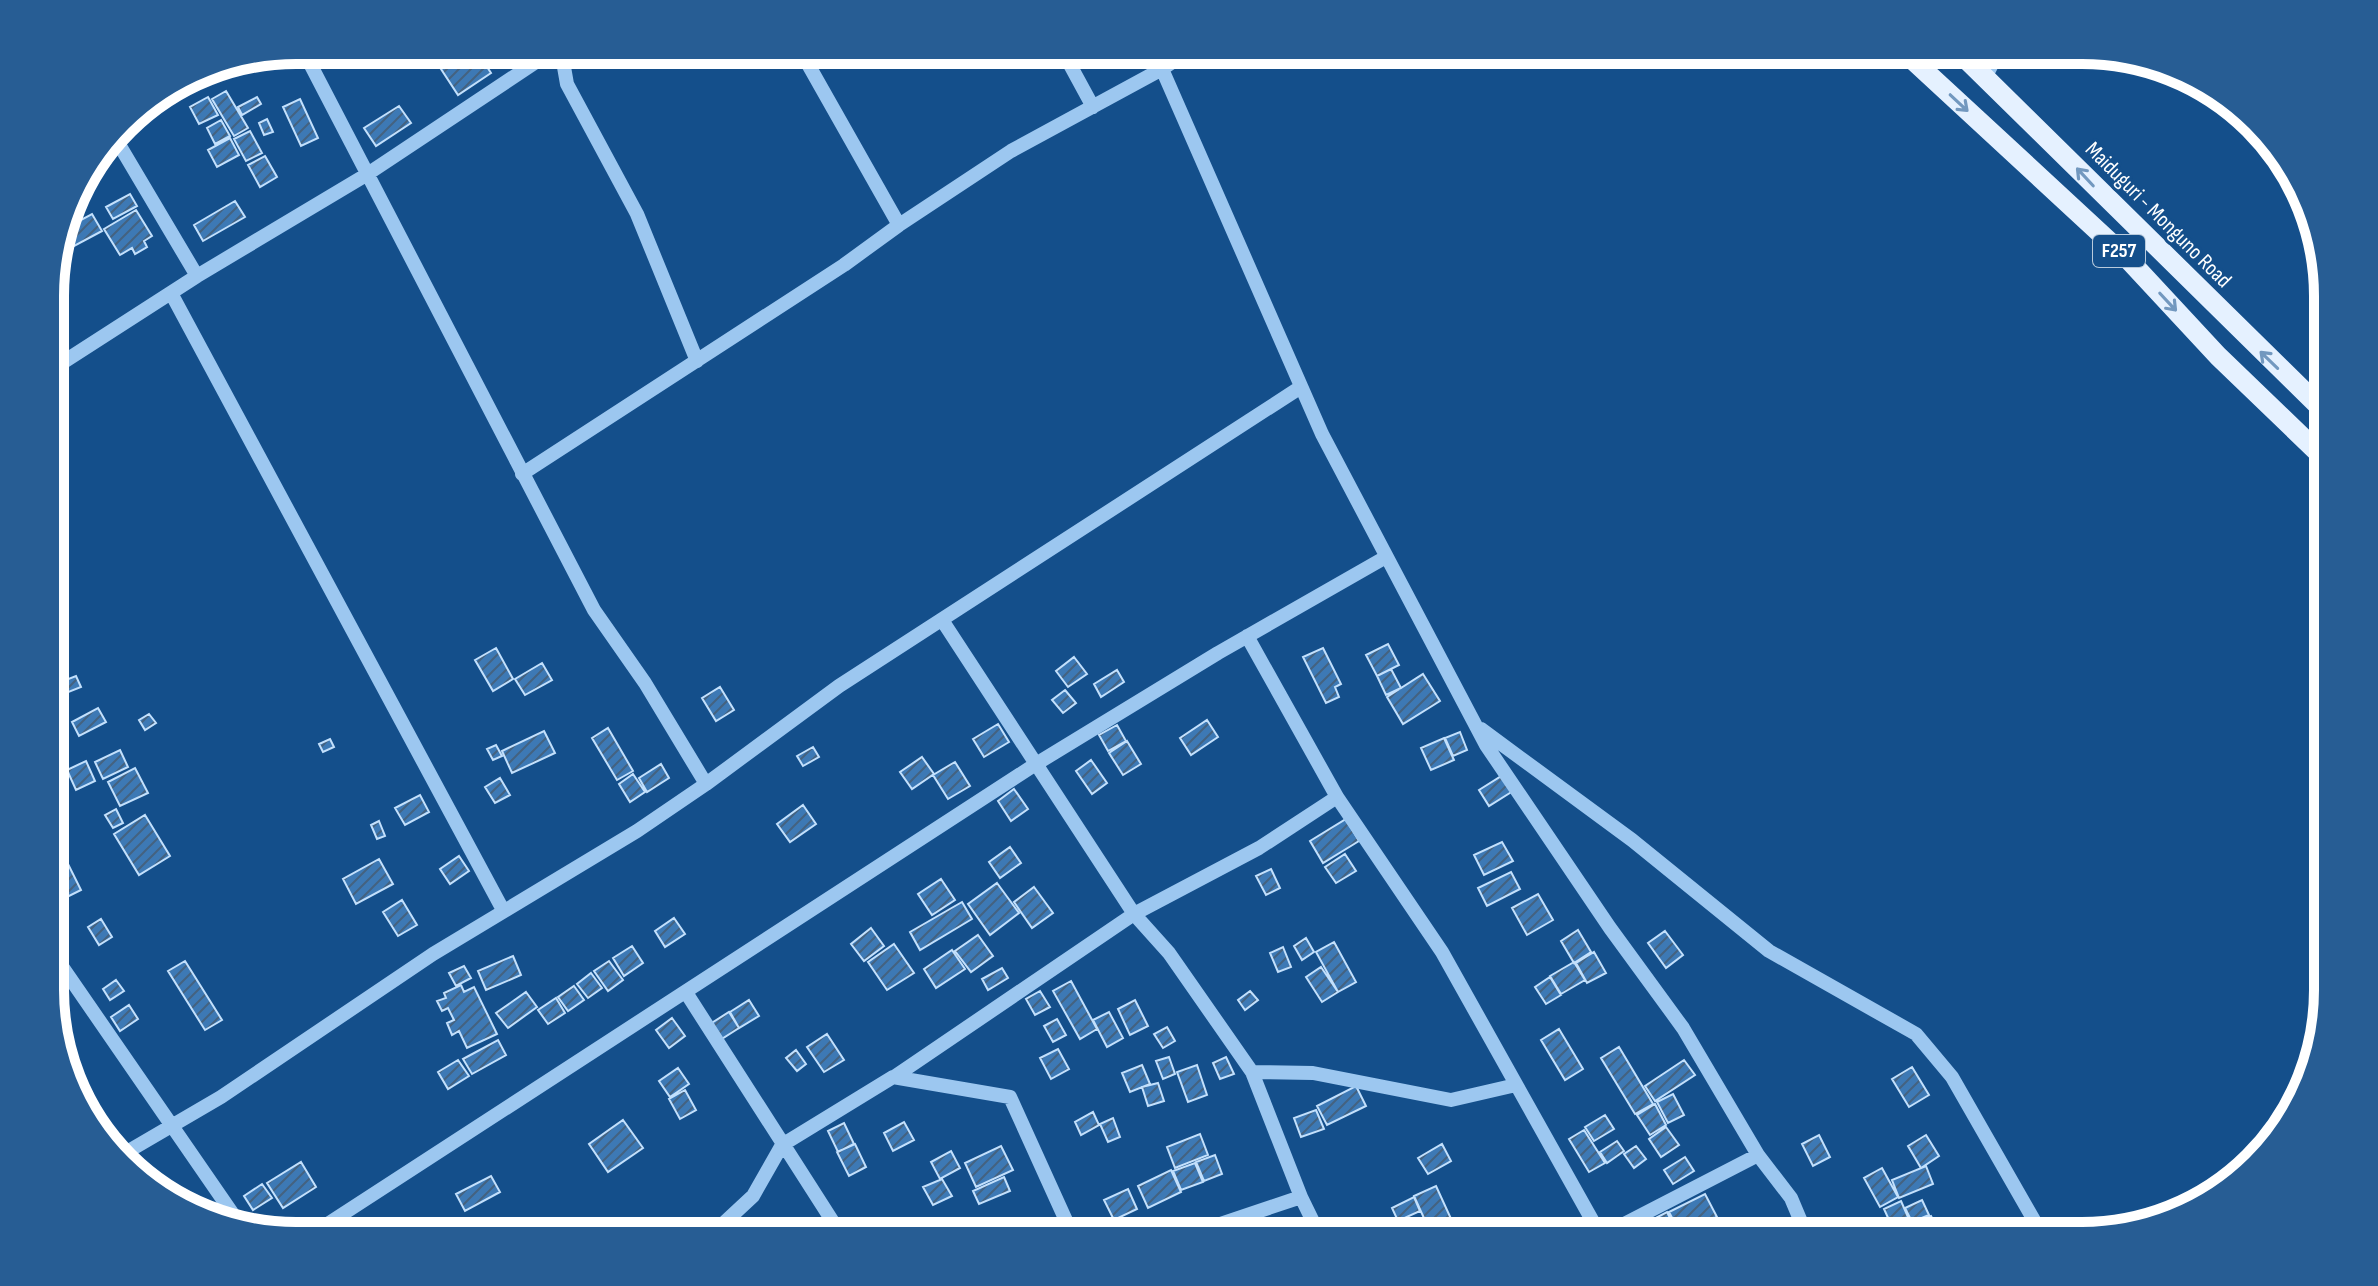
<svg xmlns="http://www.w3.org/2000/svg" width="2378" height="1286" font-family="'Sofia Sans Condensed',sans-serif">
<defs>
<pattern id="building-hatch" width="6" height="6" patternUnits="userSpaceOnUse" patternTransform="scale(2)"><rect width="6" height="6" fill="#3d79b5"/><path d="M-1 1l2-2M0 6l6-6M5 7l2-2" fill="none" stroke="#446280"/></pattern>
</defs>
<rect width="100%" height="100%" fill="#144f8b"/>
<path fill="url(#building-hatch)" stroke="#c3e0fc" stroke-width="2" d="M322,50H346L329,60Z
M355,50H368L372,56L356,65L349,54Z
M471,50H476L491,73L458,95L441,69Z
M226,91L248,128L234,136L212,99Z
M208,97L218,115L199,124L190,107Z
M257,97L261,104L242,115L238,107Z
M300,99L318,138L301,146L283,107Z
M399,106L411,123L376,146L364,128Z
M267,119L273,132L264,135L259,123Z
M221,120L230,136L215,144L207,128Z
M250,131L262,153L246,161L234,139Z
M230,138L239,155L217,167L208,150Z
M265,156L277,177L260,187L248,165Z
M130,194L137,206L113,219L106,207Z
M235,201L245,217L203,241L194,225Z
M136,210L152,236L144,241L147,247L135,254L132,248L120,255L104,229Z
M92,214L102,231L63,252L60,246L64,229Z
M1388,644L1399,665L1377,676L1366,655Z
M496,648L513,679L493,691L475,660Z
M1323,648L1341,684L1335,687L1339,697L1326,703L1303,657Z
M1074,657L1087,674L1068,687L1056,671Z
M542,663L552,680L525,695L515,679Z
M1391,669L1401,688L1386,695L1377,676Z
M62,670L66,680L76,676L81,687L56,697L51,673Z
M1117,670L1124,682L1101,697L1094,684Z
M1423,674L1440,701L1403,724L1387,697Z
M720,687L734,710L716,721L702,698Z
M1065,690L1076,703L1063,713L1052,700Z
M98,708L106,722L79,736L72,722Z
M149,714L156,723L145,730L139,720Z
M1207,720L1218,737L1191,755L1180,738Z
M998,724L1009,742L984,757L973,739Z
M1117,725L1126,741L1108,751L1099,735Z
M608,728L633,771L617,780L592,738Z
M544,731L555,753L512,773L502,751Z
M1460,732L1467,750L1453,756L1445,738Z
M1444,738L1454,760L1431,770L1421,748Z
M330,739L334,747L323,752L319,744Z
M1127,741L1141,764L1123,775L1109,753Z
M496,745L502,756L493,760L487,749Z
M813,747L819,757L803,766L797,756Z
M120,750L128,767L103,779L95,762Z
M922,757L934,774L912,789L900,772Z
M1091,760L1107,783L1092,794L1076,771Z
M86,761L95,781L76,790L67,770Z
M955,762L970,786L948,799L933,775Z
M661,764L669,778L647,792L639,778Z
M135,768L148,793L120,806L108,782Z
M633,774L645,792L630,802L619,784Z
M1503,775L1513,791L1489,806L1479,790Z
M500,778L510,795L495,803L485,787Z
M1014,789L1028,809L1011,821L998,801Z
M420,795L429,812L405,825L395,808Z
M803,805L816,824L790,842L777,824Z
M116,809L123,823L113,828L105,815Z
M145,815L170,856L139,875L114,834Z
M1346,819L1359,841L1323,863L1310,841Z
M379,821L385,836L377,839L371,825Z
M1502,842L1513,861L1484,875L1474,855Z
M1010,847L1021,863L1000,878L989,862Z
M1345,854L1356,871L1336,883L1325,867Z
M459,856L469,871L450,884L440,869Z
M379,859L393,884L356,904L343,879Z
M67,862L81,890L55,903L52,869Z
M1271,869L1280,888L1266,895L1256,876Z
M1511,872L1520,889L1487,906L1478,888Z
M941,879L955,900L932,915L918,894Z
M997,883L1019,913L990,935L968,904Z
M1034,887L1053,913L1032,928L1014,902Z
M1538,894L1553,920L1527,935L1512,908Z
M402,900L417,925L398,936L383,912Z
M962,902L972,919L920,950L910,932Z
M674,918L685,934L665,947L655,931Z
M101,919L112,937L99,945L88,927Z
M871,928L884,946L864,961L851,944Z
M1578,930L1591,952L1574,963L1561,941Z
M1665,931L1683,955L1666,968L1648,943Z
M978,935L993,956L971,972L955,951Z
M1306,938L1314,952L1302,960L1294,946Z
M1334,942L1356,982L1338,992L1316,952Z
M894,944L914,973L887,990L868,962Z
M632,946L643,963L624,976L613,958Z
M1283,947L1291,967L1278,972L1270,953Z
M952,950L965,969L936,988L924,969Z
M1594,952L1606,973L1587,983L1576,963Z
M513,956L521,975L486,990L478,971Z
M185,961L222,1020L205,1030L168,971Z
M609,961L623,980L608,991L594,971Z
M1574,962L1585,980L1561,994L1550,976Z
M464,966L471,978L456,986L449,973Z
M1321,967L1338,992L1322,1002L1306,977Z
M1002,968L1008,978L988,990L982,979Z
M591,973L602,988L588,998L577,984Z
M1550,977L1561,995L1546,1004L1535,987Z
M116,980L124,991L110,1000L103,989Z
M1071,981L1097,1029L1080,1039L1053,991Z
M461,985L464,992L474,987L497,1034L467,1048L459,1031L452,1035L447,1023L454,1020L448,1008L442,1011L437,1001L446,998L444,993Z
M574,986L584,1000L568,1011L558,997Z
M1040,991L1050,1007L1035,1015L1026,999Z
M1250,991L1258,1000L1245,1010L1238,1000Z
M526,992L537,1007L508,1028L496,1013Z
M556,998L565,1013L548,1024L538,1010Z
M749,1000L759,1016L739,1028L730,1012Z
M1135,1000L1148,1026L1130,1035L1118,1009Z
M129,1005L138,1019L120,1031L111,1017Z
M729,1012L739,1028L720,1040L710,1024Z
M1109,1012L1123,1038L1107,1047L1093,1020Z
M672,1018L685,1036L669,1048L656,1030Z
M1057,1019L1066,1035L1053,1042L1044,1026Z
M1167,1027L1175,1041L1163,1048L1154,1034Z
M1559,1029L1583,1069L1565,1080L1541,1040Z
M827,1034L844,1060L824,1072L807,1047Z
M498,1040L506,1055L472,1074L463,1059Z
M1619,1047L1653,1104L1635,1114L1601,1058Z
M1058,1049L1069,1069L1051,1079L1040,1058Z
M796,1050L806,1064L797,1071L786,1058Z
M1169,1057L1175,1074L1163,1079L1156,1061Z
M1226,1057L1234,1074L1220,1079L1213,1063Z
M458,1060L469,1076L448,1089L438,1072Z
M1684,1060L1695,1075L1655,1101L1645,1086Z
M1142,1065L1150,1084L1130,1092L1122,1073Z
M1197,1065L1207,1095L1188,1102L1177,1072Z
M1912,1067L1929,1095L1909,1107L1892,1079Z
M678,1068L689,1084L670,1097L659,1081Z
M1158,1083L1164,1101L1148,1106L1142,1087Z
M1356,1086L1366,1106L1327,1125L1317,1106Z
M685,1090L696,1110L680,1119L669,1099Z
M1673,1094L1684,1115L1668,1123L1657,1102Z
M1655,1104L1666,1125L1650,1135L1637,1115Z
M1316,1110L1324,1129L1301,1137L1294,1118Z
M1093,1112L1099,1125L1081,1135L1075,1122Z
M1605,1115L1614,1129L1594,1141L1585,1127Z
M1113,1118L1120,1137L1108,1142L1100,1124Z
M623,1120L643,1148L608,1172L589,1144Z
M904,1122L914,1140L893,1151L884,1133Z
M844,1123L854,1144L838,1152L828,1131Z
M1666,1127L1679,1145L1661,1157L1649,1139Z
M1584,1130L1605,1163L1589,1172L1569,1139Z
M1200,1134L1208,1155L1175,1168L1167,1147Z
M1819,1135L1830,1157L1813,1166L1802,1144Z
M1926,1135L1939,1156L1921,1168L1908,1146Z
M1617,1141L1624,1151L1607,1163L1600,1152Z
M855,1144L866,1167L849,1176L837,1152Z
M1442,1144L1451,1161L1428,1174L1418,1158Z
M1001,1146L1013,1170L976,1187L965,1163Z
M1636,1146L1646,1159L1634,1168L1624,1154Z
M951,1151L960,1168L940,1179L931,1162Z
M1215,1155L1222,1174L1204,1181L1196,1162Z
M1685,1157L1694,1171L1673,1184L1664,1170Z
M301,1162L316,1187L283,1208L267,1183Z
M1195,1163L1203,1182L1181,1190L1173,1171Z
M1926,1166L1933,1184L1899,1198L1892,1180Z
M1882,1168L1898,1197L1880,1207L1864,1178Z
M1171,1170L1181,1192L1148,1208L1138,1186Z
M491,1176L500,1192L465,1211L456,1194Z
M1004,1177L1010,1191L979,1204L973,1191Z
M942,1179L952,1196L933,1205L923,1187Z
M262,1184L272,1198L253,1210L244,1196Z
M1436,1186L1458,1234L1454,1236H1432L1414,1196Z
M1128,1189L1137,1209L1114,1220L1104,1200Z
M1705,1194L1717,1217L1681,1235L1669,1212Z
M1414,1197L1420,1211L1398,1221L1392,1208Z
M1922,1200L1929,1215L1912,1222L1905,1208Z
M1901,1201L1911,1224L1894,1231L1884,1209Z
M1667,1212L1676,1230L1666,1236H1650L1644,1224Z
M1931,1216L1940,1234L1916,1236L1911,1226Z
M1397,1220L1404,1234L1365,1236Z
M1702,1227L1707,1236H1684Z"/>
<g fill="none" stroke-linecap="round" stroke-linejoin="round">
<path stroke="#9cc7f0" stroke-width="14" d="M303,50L594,610L645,683L706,784L839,686L1301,387
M561,50L567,84L637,214L697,361
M1062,50L1093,107
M1162,69L1322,434L1486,745L1610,928L1683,1028L1758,1155L1791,1198L1807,1236
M1985,78L1999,50
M114,136L197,276
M899,225L1011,151L1162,69L1191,50
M171,293L503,910
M51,370L197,276L366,175L554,50
M522,474L844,265L899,225L800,50
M942,620L1134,914L1169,953L1252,1072L1301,1197L1185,1236
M1247,636L1337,797L1442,952L1601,1236L1758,1155
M1481,729L1632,840L1769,951L1916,1034L1952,1077L2043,1236
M52,952L239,1223
M687,994L842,1236
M1252,1072L1313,1073L1451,1100L1516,1085
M894,1077L1134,914L1259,848L1337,797
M120,1156L221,1097L433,954L637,831L706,784
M1301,1197L1320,1236
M309,1236L1036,764L1218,653L1386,557
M710,1236L753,1196L782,1145L893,1077L1010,1097L1073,1236"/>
<path stroke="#e5f1ff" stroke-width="20" d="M1902,50L2126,257L2218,356L2327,461
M1957,50L2326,413"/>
</g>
<defs><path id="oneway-shaft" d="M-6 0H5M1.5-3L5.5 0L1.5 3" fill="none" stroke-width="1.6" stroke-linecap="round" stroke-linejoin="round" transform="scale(2)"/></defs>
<g stroke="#7298bf">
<use href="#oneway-shaft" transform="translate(1959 103) rotate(43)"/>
<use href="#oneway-shaft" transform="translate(2085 177) rotate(-133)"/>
<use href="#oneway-shaft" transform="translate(2168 302) rotate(47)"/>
<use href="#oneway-shaft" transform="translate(2269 360) rotate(-136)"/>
</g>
<g text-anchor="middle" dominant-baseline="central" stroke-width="6" stroke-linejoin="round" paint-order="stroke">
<rect fill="#144f8b" stroke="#b8cadc" stroke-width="2" x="2093" y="235" width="52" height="32" rx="6"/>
<g font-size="20" font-weight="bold" fill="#fff">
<text x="2119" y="251">F257</text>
</g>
<g font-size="22" fill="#fff" stroke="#144f8b">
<text transform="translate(2158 215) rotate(45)">Maiduguri - Monguno Road</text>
</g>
</g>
<path d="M0 0H2378V1286H0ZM296 64H2082A232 232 0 0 1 2314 296V990A232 232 0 0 1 2082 1222H296A232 232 0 0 1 64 990V296A232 232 0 0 1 296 64Z" fill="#275d94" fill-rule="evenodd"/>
<path fill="none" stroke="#fff" stroke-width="10" d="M296 64H2082A232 232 0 0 1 2314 296V990A232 232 0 0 1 2082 1222H296A232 232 0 0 1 64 990V296A232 232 0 0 1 296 64Z"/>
</svg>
